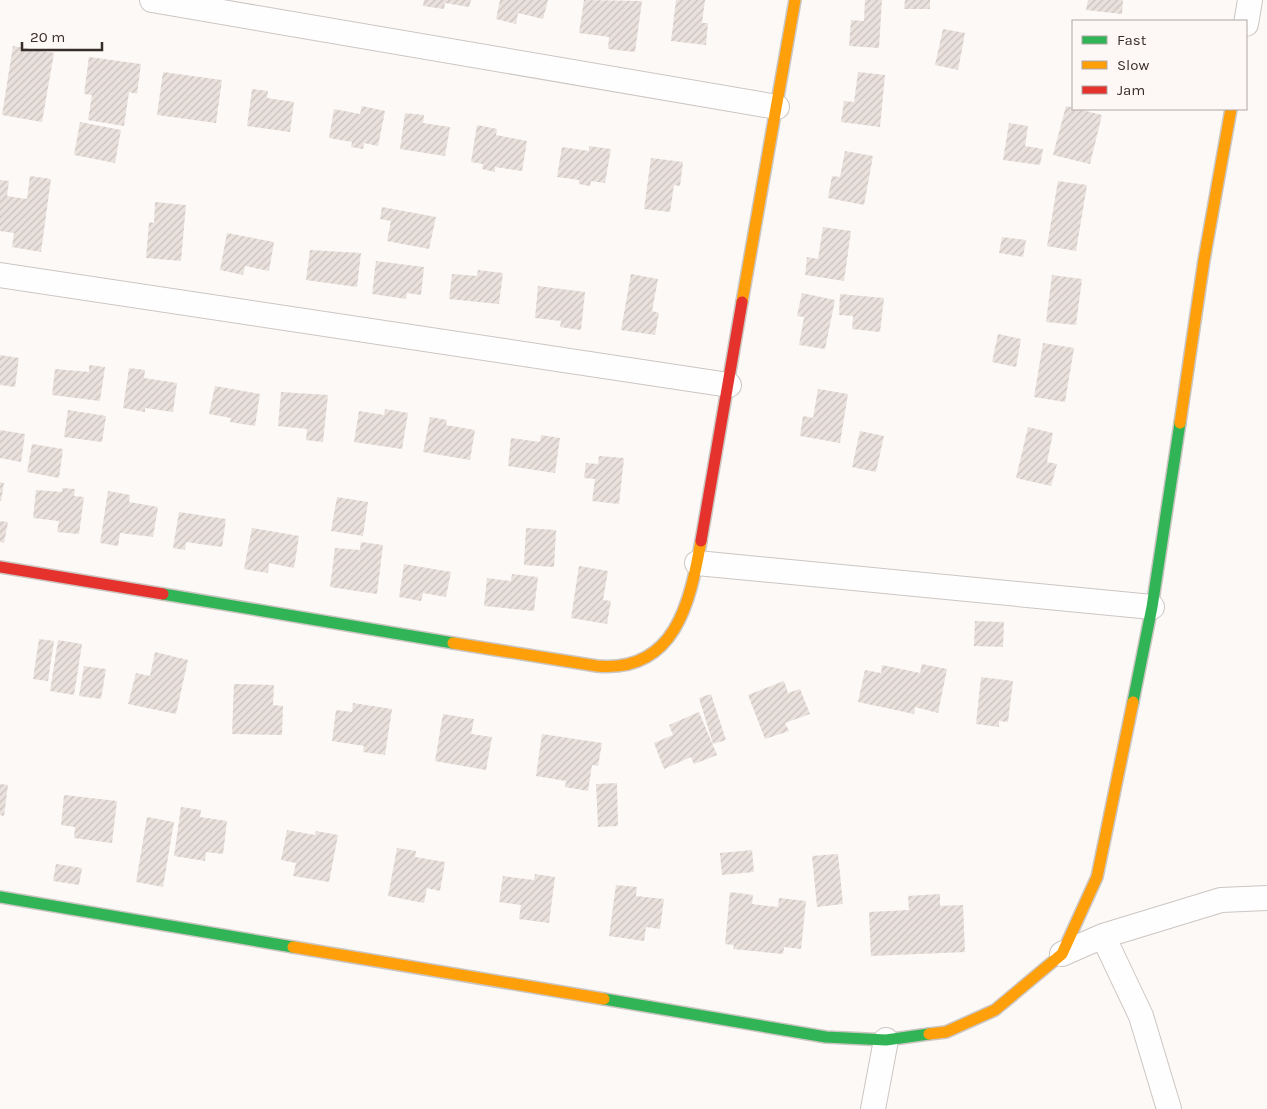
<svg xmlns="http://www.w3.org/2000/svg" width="1267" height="1109" font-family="Karla,sans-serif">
<defs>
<pattern id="building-hatch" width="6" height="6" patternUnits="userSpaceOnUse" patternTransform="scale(1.25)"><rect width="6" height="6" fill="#eae1dc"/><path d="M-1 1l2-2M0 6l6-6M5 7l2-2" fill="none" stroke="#c9c1bd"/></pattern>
</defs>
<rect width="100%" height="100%" fill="#fcf9f7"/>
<path fill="url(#building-hatch)" d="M424,0H471L469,7L445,3L444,9L423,6Z
M500,0H548L543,19L518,13L516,24L496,19Z
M584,0L642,1L635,52L608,49L609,37L579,33Z
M676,0H705L702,23H708L706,45L671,41Z
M865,0H882L879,48L849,46L851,20L864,21Z
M905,0H930V9H904Z
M1088,0H1123L1122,14L1086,10Z
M943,29L965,33L958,70L935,65Z
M13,46L54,53L42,122L2,115Z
M89,57L141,64L137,94L129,92L124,126L88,120L92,95L84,94Z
M163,72L222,80L216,123L157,115Z
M858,72L885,75L880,127L841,122L844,101L854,102Z
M252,89L268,91L267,98L294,102L290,132L247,126Z
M362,106L385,111L378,146L364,143L363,149L351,147L352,142L329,138L334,109L360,114Z
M1066,106L1102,115L1090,164L1053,155Z
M405,113L424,115L423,123L450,127L445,156L400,149Z
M80,122L121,130L115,163L74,155Z
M1009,123L1028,126L1025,146L1043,149L1040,165L1003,160Z
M477,125L497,129L496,135L527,141L522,171L495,167V172L482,169L483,164L471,162Z
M589,146L611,149L605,183L591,181L590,186L579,184V180L557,177L562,147L589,151Z
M845,151L873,156L864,205L828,198L832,176L840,177Z
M651,158L683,162L680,186L674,185L670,212L644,209Z
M30,176L51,179L41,252L12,247L14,233L0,231V180L9,181L7,196L27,199Z
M1058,181L1087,185L1076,251L1047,246Z
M155,202L186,205L181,261L146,258L149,222L154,223Z
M382,207L436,217L429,249L387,241L391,221L380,219Z
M823,227L851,231L844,281L805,275L807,257L818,259Z
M227,233L274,242L269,271L245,266L243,275L220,270Z
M1002,237L1026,240L1023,257L999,253Z
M310,250L361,253L357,287L306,280Z
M376,261L424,267L421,295L407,293L406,299L372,294Z
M478,270L503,273L499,304L449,299L452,274L477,276Z
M631,274L658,279L652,311L659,313L655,335L621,330Z
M1052,275L1082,279L1076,325L1046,322Z
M538,286L585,292L581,330L560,327L561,321L535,318Z
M802,293L835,300L825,349L799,345L804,317L797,316Z
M840,294L884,298L880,332L852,329L853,316L839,315Z
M998,334L1021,339L1016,367L992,362Z
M1043,343L1074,348L1065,402L1034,397Z
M0,355L19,358L15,387L0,385Z
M89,365L105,367L100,401L52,395L55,369L89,372Z
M129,368L145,370L144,378L177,383L173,412L145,408V412L123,408Z
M215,386L260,394L255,426L230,422L231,418L209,414Z
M818,389L848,394L840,443L800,436L803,416L813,418Z
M281,392L328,395L323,442L306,440L307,429L278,426Z
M385,409L408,413L402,449L354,442L359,411L384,415Z
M68,410L106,416L102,442L64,437Z
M430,417L447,420L446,425L475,430L470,460L423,452Z
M1028,427L1053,433L1047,462L1057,464L1051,486L1016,478Z
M0,430L25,434L21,462L0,458Z
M860,431L884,436L876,472L852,467Z
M541,435L560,438L555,473L508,466L511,438L540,442Z
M32,444L63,449L59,478L27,472Z
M599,456L624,458L619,504L592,501L595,479L584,478L586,463L598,464Z
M0,482L4,483L1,501H0Z
M62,488L75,489L74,496L84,497L79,534L57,532L59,521L33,518L36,490L62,492Z
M108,491L130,495L129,502L158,507L153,537L120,533L118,546L100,543Z
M337,497L368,502L363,536L331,531Z
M179,512L226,519L222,547L186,542L185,550L173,548Z
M0,521L8,522L4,543L0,542Z
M252,528L299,536L294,568L269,563L268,573L244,569Z
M526,528L556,530L554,567L524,565Z
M361,542L383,545L377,594L330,587L335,548L360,550Z
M404,564L451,572L446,597L423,593L421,601L399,597Z
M579,566L608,571L603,600L611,601L607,624L571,618Z
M512,574L538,577L534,611L484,606L487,578L511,581Z
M975,621L1004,622L1003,647L974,646Z
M39,639L54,641L48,681L33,679Z
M58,640L82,644L74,695L50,691Z
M155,652L188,660L176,714L128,704L136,673L150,676Z
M922,664L947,669L938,713L915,707L914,714L858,702L865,670L881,673L882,665L920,673Z
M84,666L106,669L101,699L79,696Z
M981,677L1013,681L1008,722L999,721V727L976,724Z
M784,681L788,693L800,689L810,714L785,723L789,731L765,739L748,695Z
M234,684L274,685L273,705L283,706L282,735L232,734Z
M711,694L726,740L713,744L699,698Z
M353,703L392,709L385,755L363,752L364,746L332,741L336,710L352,712Z
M699,712L717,755L694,764L691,757L664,769L654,743L673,735L669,725Z
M443,714L474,719L471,734L492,737L486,770L435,761Z
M542,734L602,743L598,766L592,765L588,791L565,787L566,781L536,776Z
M617,783L618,826L598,827L596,784Z
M0,784L8,785L4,816L0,815Z
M64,795L117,801L112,843L74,838L75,827L61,825Z
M181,807L201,810L200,817L227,821L223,854L206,852L205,861L174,856Z
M147,817L174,822L163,887L136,882Z
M287,830L315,835L316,831L338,835L329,882L293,876L296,863L281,860Z
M397,848L416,851L415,857L445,862L440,891L427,888L424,903L388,896Z
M752,850L754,872L722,875L720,853Z
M838,854L843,904L817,907L812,856Z
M56,864L82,868L79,885L53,881Z
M535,874L555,877L549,923L519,919L521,905L499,902L503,876L534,880Z
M616,885L637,887L636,896L664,899L660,929L646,927L644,941L609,936Z
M730,892L753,895L752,904L778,907L779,898L806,901L801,949L784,947L783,954L733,949L734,945L725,944Z
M940,894V906L963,905L965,952L871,956L869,912L909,910L908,896Z"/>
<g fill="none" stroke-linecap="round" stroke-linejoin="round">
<defs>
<path id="street" d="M152,0L777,107
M1246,24L1250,0
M0,275L729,385
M697,563L1152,607
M1103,936L1141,1016L1169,1109
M1062,954L1103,936L1221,900L1267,898
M873,1109L886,1040"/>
<path id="fast" d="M163,594L453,643
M1133,702L1152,607L1180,423
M0,897L293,947
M604,999L826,1037L886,1040L929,1034"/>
<path id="slow" d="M742,302L795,0
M1180,423L1204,260L1231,109
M453,643L597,666C675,673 690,603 701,541
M293,947L604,999
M929,1034L946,1032L995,1010L1062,954L1097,877L1133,702"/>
<path id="jam" d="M701,541L742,302
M0,567L163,594"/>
</defs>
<use href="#street" stroke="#ccc6c3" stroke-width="26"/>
<use href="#fast" stroke="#ccc6c3" stroke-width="14"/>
<use href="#slow" stroke="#ccc6c3" stroke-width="14"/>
<use href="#jam" stroke="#ccc6c3" stroke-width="14"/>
<use href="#street" stroke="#fffefe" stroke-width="24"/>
<use href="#fast" stroke="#30b455" stroke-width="11"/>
<use href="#slow" stroke="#ff9f0a" stroke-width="11"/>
<use href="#jam" stroke="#e5322d" stroke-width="11"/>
</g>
<rect x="1072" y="20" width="175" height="90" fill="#fdf8f6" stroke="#aea7a4"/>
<rect x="1082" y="36" width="25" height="8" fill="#30b455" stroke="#aea7a4"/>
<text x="1117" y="45" font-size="15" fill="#372e2a">Fast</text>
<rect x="1082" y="61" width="25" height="8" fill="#ff9f0a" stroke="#aea7a4"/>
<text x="1117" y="70" font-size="15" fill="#372e2a">Slow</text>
<rect x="1082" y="86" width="25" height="8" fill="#e5322d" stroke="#aea7a4"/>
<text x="1117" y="95" font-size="15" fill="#372e2a">Jam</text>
<path d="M22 42v8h80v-8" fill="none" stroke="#372e2a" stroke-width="2.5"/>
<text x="30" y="42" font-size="15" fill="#372e2a" stroke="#fdf8f6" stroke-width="4" paint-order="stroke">20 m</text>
</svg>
